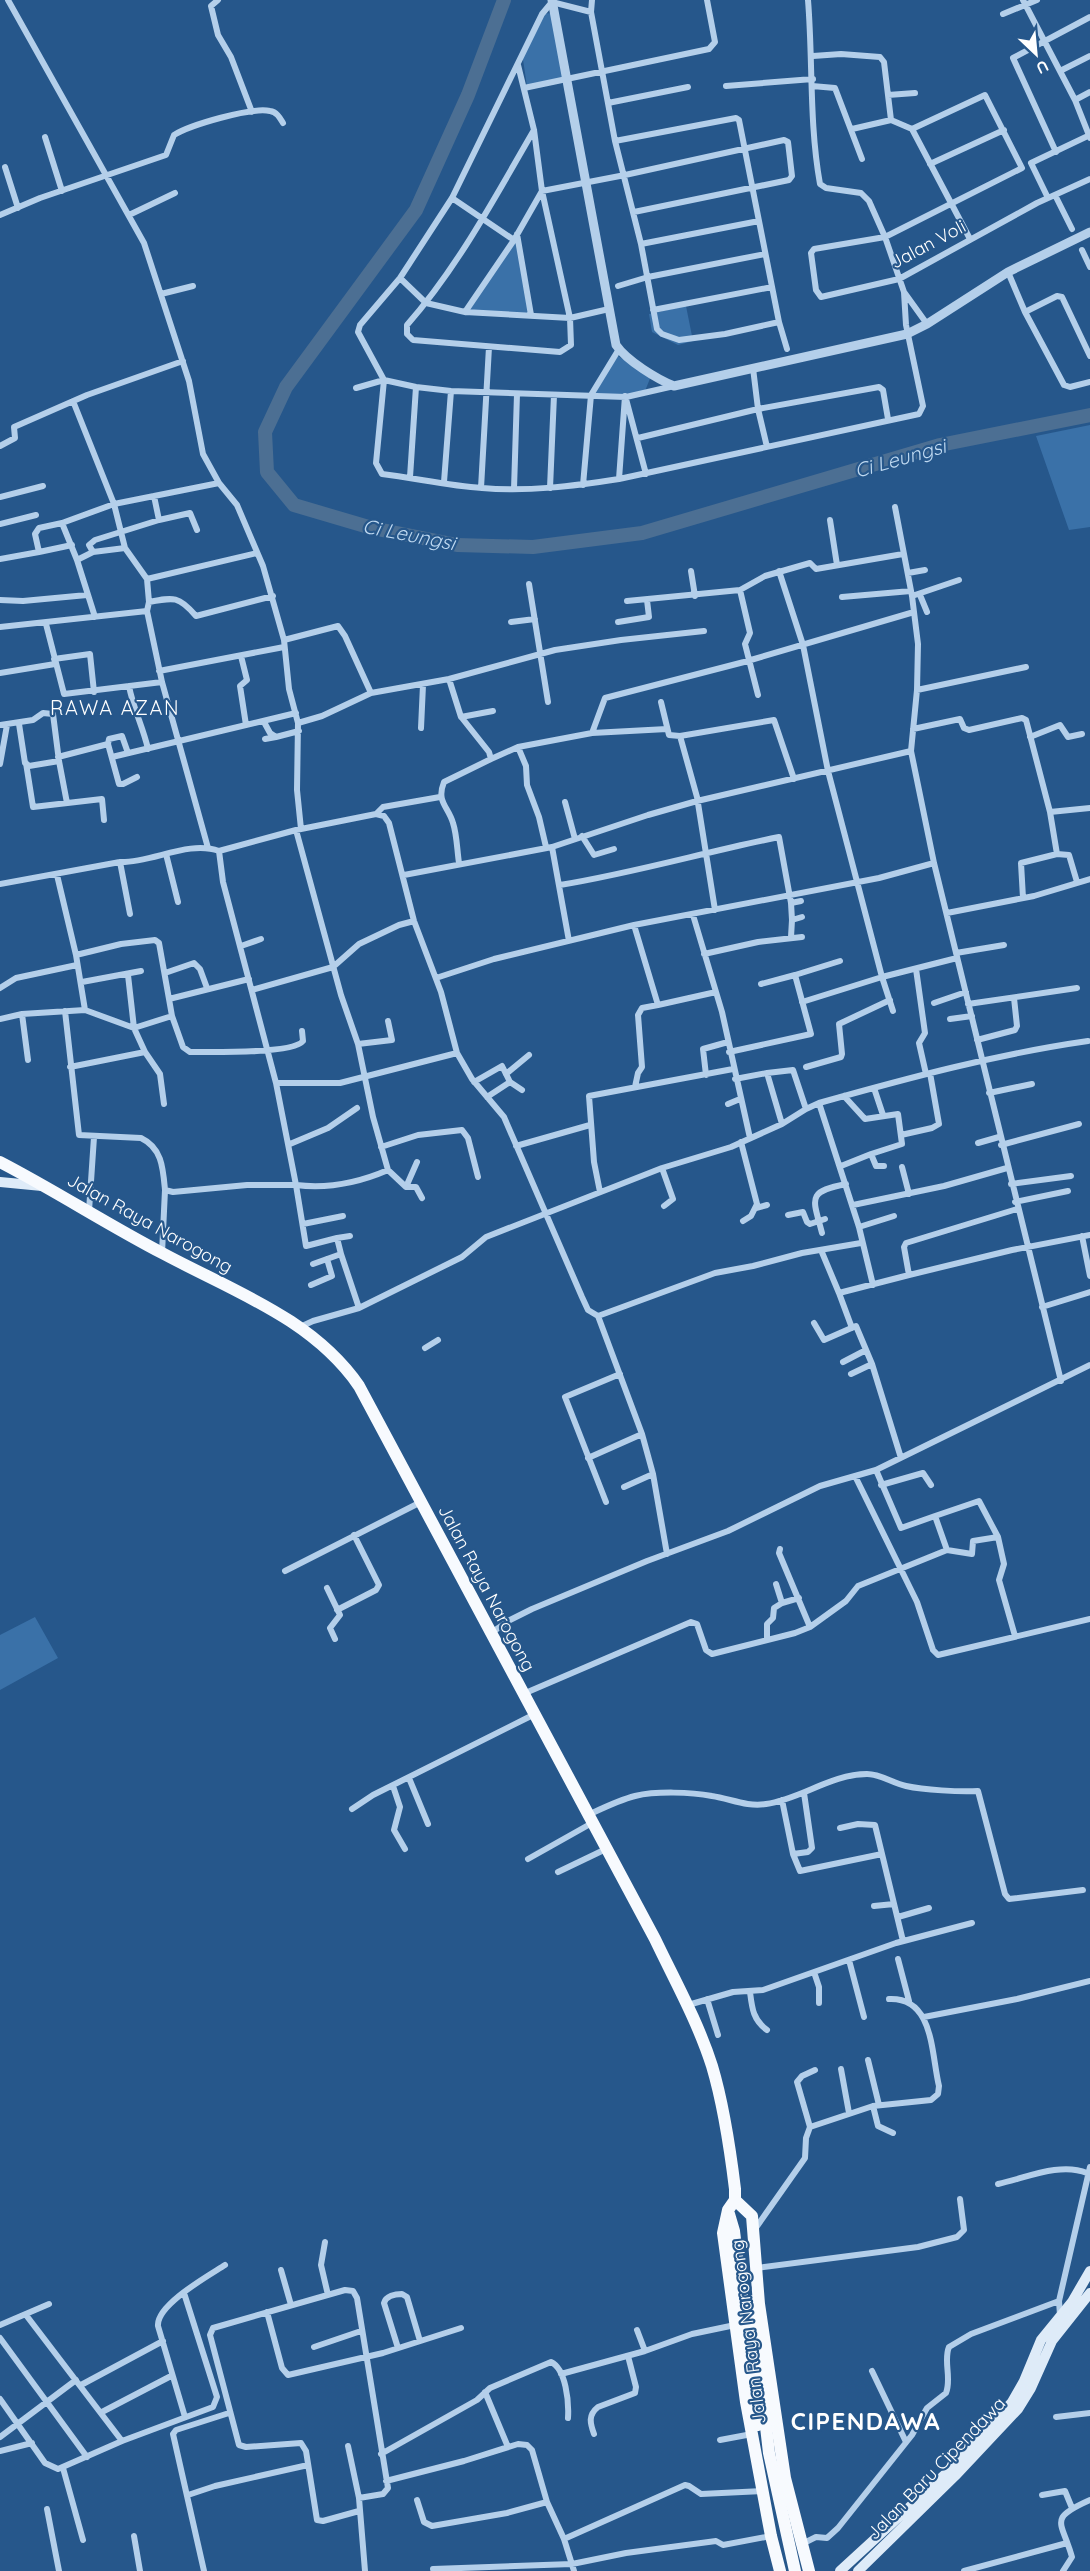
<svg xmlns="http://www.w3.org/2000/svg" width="1090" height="2571" font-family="Quicksand,sans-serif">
<rect width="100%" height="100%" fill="#26578b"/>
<path fill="#3a71a8" d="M551,13L565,80L527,86L522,53L542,14Z
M517,234L531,315L465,312Z
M686,306L693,341L678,345L652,332L649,314Z
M618,356L651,376L643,396L589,397Z
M1090,425V527L1069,530L1036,436Z
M35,1617L58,1658L0,1690V1635Z"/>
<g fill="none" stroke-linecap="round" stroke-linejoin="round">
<path stroke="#4c6f93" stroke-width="14" d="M504,0L468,95L416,210L286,387L265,432L267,472L294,505L372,528L457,545L533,547L642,533L940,445L1090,415"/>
<path stroke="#b4cfea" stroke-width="6" d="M8,0L144,243L189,381L203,454L219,483L237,505L263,566L284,640L289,689L298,723L297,790L301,829
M218,0L211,6L218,35L231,57L252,112
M592,0L591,12L615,141L641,244L657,329L662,334L679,340L725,334L779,322
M1023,0L1075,100L1090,138
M591,12L552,2L542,14L452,198L400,278L360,325L358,332L384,380L376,463L382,474C415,478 449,486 482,488C528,492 574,486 619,479L625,396
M1003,14L1037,0
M813,56L841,54L880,57L884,62L891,120L912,129L970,239
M518,65L534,130L542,191L570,318L571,345L560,352L413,340L407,334V325C458,267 495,197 534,130
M1060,71L1090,56
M726,86L813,79
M812,86L835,88L862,159
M524,88L709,49L715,42L707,0
M888,95L915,93
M1075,100L1090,92
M608,103L688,87
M852,129L891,120
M912,129L985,95L1022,168L885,237L814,249L811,253L816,290L821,297L899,279L1037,203L1090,179
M45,137L62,191
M615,141L736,118L739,120L779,322L787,349
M1056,152L1013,58L1090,17
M930,164L1004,130
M5,167L18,208
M1055,195L1072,229
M452,198L514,240
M1048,198L1031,163L1090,135
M0,215L40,198L166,155L174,135C190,125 251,107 270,111C277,112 280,118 283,123
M129,215L175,193
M517,234L531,315
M641,244L759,221
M1082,250L1090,267
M1008,272L1025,312L1064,385L1070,387L1090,382
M400,278L426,303L465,312L570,318L609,309
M618,286L648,277L765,254
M904,292L927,324
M161,294L193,286
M653,310L772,287
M465,312L514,240L542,191L625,175L784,140L788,142L792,176L789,180L634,212
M1025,312L1057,296L1062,297L1090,356
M753,368L758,409L767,447
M356,388L384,380L416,387L451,391L626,397L674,386
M626,399L646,474
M73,401L114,504L125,548
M638,438L758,409L879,387L883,390L888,419
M0,446L15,438L14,427L87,395L183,361
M410,477L416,387
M619,479L919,414L923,406L906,325L904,292L885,237L869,201L861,193L826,188L820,184C809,123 813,61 808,0
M444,482L451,391
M583,485L591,395L619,349
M481,488L489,347
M550,488L554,395
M514,489L517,394
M0,497L43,486
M895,507L912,596L918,644L917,690L911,751L934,863L1061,1381
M159,520L190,513L197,530
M830,520L837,565
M62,523L77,560
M0,524L36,515
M39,552L72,545
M93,552L125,548L147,579
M0,559L39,552L35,534L39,528L62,523L114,504L219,483
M691,571L695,596
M779,571L803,645L828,771L882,977L893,1011
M908,573L925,570
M529,584L548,702
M740,590L750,633L745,644L758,695
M920,595L927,612
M912,596L959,580
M842,597L911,591
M0,600L23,601L87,595
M627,601L740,590L765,576L810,563L816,569L903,554
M149,602C174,597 179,596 196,616L273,596
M95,617L77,560L93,552L89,545L95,540L159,520L154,496
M511,622L535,619
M618,622L649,617L647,600
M46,624L64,694L162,682
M0,627L147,611
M284,640L338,626L345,636L371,693
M241,656L247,680L240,686L246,725
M54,659L90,654L94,692
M159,671L284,647
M0,673L55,664
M449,679L461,717L493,711
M129,686C133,708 143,727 148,749
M917,690L1026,667
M661,702L669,735L680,736L697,797L715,910
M462,718L489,752L491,759L518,747L592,733L605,698L744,662L914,612
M264,722L270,733L276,737L299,731
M298,723L322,716L371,693L449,679L555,650L621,640L704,631
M0,725L33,720L43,713L53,714L59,761L29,766L25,763L19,724
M421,728L423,685
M913,729L960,719L964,728L969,730L1022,718L1026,720L1050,812L1057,854
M592,733L667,729
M680,736L774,720L794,779
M1030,737L1060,725L1068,737L1082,734
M265,739L276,737
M108,744L109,739L122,736L128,753
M518,747L526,766L527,785L539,817L546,847
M58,757L108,744L119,784H123L137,777
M112,757L296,713
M59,761L67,803
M26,763L33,807L102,799L104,820
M0,764L7,725
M565,802L575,839
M1050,812L1090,808
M376,814L383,807L440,797
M296,830L341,995L358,1044L373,1117L388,1170C358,1183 328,1189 296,1185L306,1246L337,1238
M582,836L594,855L614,849
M552,847L569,941
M208,848L162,682L147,611L149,602L147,579L257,553
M166,854L178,902
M120,862L130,914
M459,863C457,850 457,835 453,823C448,806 436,802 444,782L491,759
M57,875L76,955L85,1010
M404,875L552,847L648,815L697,801L911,751
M0,884L120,862C152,863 188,840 219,851
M560,885C634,873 705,852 779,837L791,903L792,920L802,917
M1023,898L1021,863L1057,854L1069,855L1077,882
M791,903L801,901
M947,913L1034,896L1090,879
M693,915L722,1012L750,1138
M634,925L658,1005L642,1008L638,1015L642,1067L638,1073L635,1087
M791,937L792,920
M241,946L261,939
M956,953L1004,945
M704,954L758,942L802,937
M76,955L121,944L155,940L159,943L169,999
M916,969L925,1033L919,1043L926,1074
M165,973L194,963L200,969L207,988
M128,975L134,1028L145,1052L160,1074L164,1104
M795,975L840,961
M436,978L494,959L634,925L879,878L934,863
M82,982L141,971
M0,988L16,978L77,965
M252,990L333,967L359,944L399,925L414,921
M802,1002L882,977L957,958
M934,1003L966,992
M968,1004L1077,988
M658,1005L716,992
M65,1011L79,1135L141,1138C162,1148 163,1168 165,1190
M22,1014L28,1060
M172,1016L183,1047L190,1052C209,1052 293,1054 303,1041L302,1031
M0,1019L22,1014L85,1010L134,1028L172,1016L169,999L249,979
M950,1019L972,1016
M977,1040L1015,1030L1017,1026L1014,998
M358,1044L392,1040L388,1021
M729,1052L811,1034L795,975L761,984
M70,1067L145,1052
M806,1067L841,1057L842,1054L839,1024L890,1000
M506,1074L529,1055
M706,1075L703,1049L728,1042
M735,1079L767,1073
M474,1082L502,1066L510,1082
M276,1083H340L457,1053
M874,1088L883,1115
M989,1093L1032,1084
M844,1096L865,1119L898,1114L902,1144L871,1154
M487,1097L510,1082L522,1090
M819,1103L859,1227
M728,1104L740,1099
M782,1124L767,1073L793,1070L806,1109
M901,1135L932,1128L939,1124L930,1073
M741,1142L757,1204L751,1216L743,1221
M978,1143L999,1137
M290,1144L328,1128L357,1108
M1001,1145L1079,1124
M516,1146L590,1125
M381,1147L418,1135L462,1130L468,1138L478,1177
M841,1166L871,1154L876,1166H884
M902,1167L909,1194
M662,1168L673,1199L664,1206
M388,1170L406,1187H416L422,1198
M1011,1184L1071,1176
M406,1187L417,1162
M600,1192L594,1162L589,1096L733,1069
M1015,1202L1068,1191
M853,1205L944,1186L1007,1168
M756,1208L767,1205
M1017,1209L906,1243L904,1247L909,1275L1012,1250L1090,1235
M89,1211L94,1137
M788,1215L803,1212L807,1222L810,1224L825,1219
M303,1224L343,1216
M822,1233C813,1198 806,1192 846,1184
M1082,1236L1090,1276
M821,1250L839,1293L909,1275
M162,1253L165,1190L173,1192L247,1185H296L276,1083L223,882L219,851L296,830L376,814L384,816L389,823L414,921L441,992L457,1053L472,1079L504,1117L582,1297L588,1310L598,1316L642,1434L653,1474L667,1554
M341,1254L337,1238L350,1236
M313,1264L341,1254L359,1308
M311,1285L332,1276L327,1259
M873,1285L859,1227L894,1216
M839,1293L852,1328
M1042,1307L1090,1292
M598,1316L715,1273L753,1266L802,1253L861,1243
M814,1323L824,1340L856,1326L872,1364L901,1458
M300,1327L313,1321L359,1308L462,1257L486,1237L662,1168L731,1147L782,1124L806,1109L819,1103C908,1078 997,1054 1088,1041
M425,1348L438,1340
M843,1362L866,1350
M851,1374L872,1364
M588,1458L642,1434
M876,1470L901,1528L935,1516
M855,1476L917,1602L933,1650L938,1655L1090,1619
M881,1485L923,1473L931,1485
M624,1487L653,1474
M606,1502L565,1397L620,1374
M780,1549L779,1553L810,1627
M947,1550L935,1516L979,1501L998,1537L1004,1564L999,1580L1015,1636
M285,1571L421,1502
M776,1584L782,1603L799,1598
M327,1588L340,1615L330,1628L335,1639
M337,1610L376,1590L379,1585L354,1535
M491,1633L510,1620L532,1609L647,1561L728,1531L820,1486L876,1470L1090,1365
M767,1638V1624L773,1618L774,1608L782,1603
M523,1694L691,1622L697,1624L706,1650L712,1654L795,1633L810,1627L846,1601L858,1586L947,1550L972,1554L973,1541L998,1537
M409,1778L428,1824
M393,1786L400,1807L394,1830L405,1849
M782,1800L793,1854L800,1871L882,1854
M352,1809L373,1795L533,1715
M588,1815C603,1808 619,1800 635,1796C656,1791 691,1792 712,1796C731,1799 747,1807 766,1804C801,1799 831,1774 867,1774C881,1774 892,1783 906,1786C924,1790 959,1792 978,1791L1005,1894L1009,1899L1083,1890
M840,1828L858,1824L875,1825L903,1941
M793,1854L808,1852L812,1848L804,1793
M528,1859L592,1823
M558,1872L606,1849
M874,1906L894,1904
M898,1917L929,1908
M898,1959L909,2001
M849,1960L864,2017
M814,1972L819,1987V2003
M750,1992C752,2008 753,2020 767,2030
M707,1999L718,2035
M688,2005L733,1992L763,1990L896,1943L972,1923
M924,2017L1017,1999L1090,1981
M868,2060L879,2105
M841,2069L849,2113
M873,2106L878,2126L893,2133
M810,2127L873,2106L931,2100L938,2094L939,2086C931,2053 934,1997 889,1999
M998,2184C1026,2178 1060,2162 1087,2173
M755,2229L805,2158L806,2138L810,2127L797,2082L802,2076L815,2070
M325,2242L321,2265L328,2295
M757,2268L918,2247L957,2237L964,2230L960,2199
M281,2270L291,2305
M267,2312L282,2368L288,2375L383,2353L461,2328
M26,2315L122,2441
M1060,2315L1059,2301L1090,2167
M0,2325L49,2304
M637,2330L645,2351
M0,2338L87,2457
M314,2347L361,2331
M398,2348L384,2303C386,2296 395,2294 402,2294L407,2297L420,2341
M872,2371L906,2442
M561,2374L645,2351L692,2334L735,2325
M81,2385L163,2341
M485,2392L508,2447
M0,2399L45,2463L58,2469L122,2441L213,2407L217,2397L184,2293
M102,2412L171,2376
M185,2417L158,2326C156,2305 208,2276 225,2265
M1056,2417L1090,2413
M594,2434C590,2423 588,2415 598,2407L635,2393L636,2387L628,2356
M0,2437L76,2380
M720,2440L752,2434
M348,2446L359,2498L365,2571
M0,2451L32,2443
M381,2454L477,2400L490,2388L551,2362C566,2369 569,2402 568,2418
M63,2468L83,2540
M386,2481L464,2461L518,2444L527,2445L532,2450L547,2502L564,2539L574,2571
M188,2495L215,2486L308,2465
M1042,2495L1065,2491L1072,2508
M359,2498L383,2494L388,2488L357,2298L353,2291L345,2290L213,2328L210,2335L239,2445L246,2447L301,2443L306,2451L317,2520L323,2521L359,2511
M417,2500L424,2522L432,2526L507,2513L547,2502
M47,2509L59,2571
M134,2536L140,2571
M564,2539L685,2485L689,2486L701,2494L763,2491
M802,2544L816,2537L827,2538L838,2528L912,2435L927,2408L946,2393C952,2378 943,2361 949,2347L971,2334L1059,2301
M433,2569L572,2564L626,2553L716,2541L723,2545L771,2536
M204,2571L173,2434L176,2430L229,2413
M964,2571L1067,2543
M1063,2571L1072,2557C1062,2521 1047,2519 1090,2500"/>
<path stroke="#b4cfea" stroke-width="9" d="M552,0L616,345C627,361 657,379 674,386L907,334L927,324L1008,272L1090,232"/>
<path stroke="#deebf8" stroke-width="10" d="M0,1182L42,1186
M840,2571L951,2469L1012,2402L1024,2381L1041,2340L1072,2302L1090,2271
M858,2571L955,2476L1018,2409L1031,2388L1052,2341L1090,2293"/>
<path stroke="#f7fafe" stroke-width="12" d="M0,1162C56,1191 108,1225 164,1254C233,1291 313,1319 359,1386L655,1939C675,1981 698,2022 712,2066C724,2106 730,2148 735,2189V2200L728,2210L723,2233L746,2402L771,2536L780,2571
M735,2200L752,2216L759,2304L785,2478L809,2571
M729,2214L734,2231L758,2425
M750,2301L759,2365"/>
<path stroke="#f7fafe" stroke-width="12" d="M759,2365L769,2453L795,2571"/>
</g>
<g text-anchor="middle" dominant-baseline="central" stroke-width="4.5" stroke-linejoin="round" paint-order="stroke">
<g font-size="18" fill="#fff" stroke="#26578b">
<text transform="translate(928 244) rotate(-28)">Jalan Voli</text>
<text transform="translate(150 1223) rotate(29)">Jalan Raya Narogong</text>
<text transform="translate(487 1588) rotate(62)">Jalan Raya Narogong</text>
<text transform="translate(748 2332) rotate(-97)">Jalan Raya Narogong</text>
<text transform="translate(936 2468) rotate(-46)">Jalan Baru Cipendawa</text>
</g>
<g font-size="20" font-style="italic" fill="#bfd9f1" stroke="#26578b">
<text transform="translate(900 458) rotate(-16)">Ci Leungsi</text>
<text transform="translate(409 534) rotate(11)">Ci Leungsi</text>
</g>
<g font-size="20" letter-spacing="1.5" fill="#fff" stroke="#26578b">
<text x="115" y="707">RAWA AZAN</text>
</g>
<g font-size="24" font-weight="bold" letter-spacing="1.5" fill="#fff" stroke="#26578b">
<text x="866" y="2421">CIPENDAWA</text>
</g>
</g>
<g transform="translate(1036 54) rotate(154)" stroke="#26578b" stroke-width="4.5" paint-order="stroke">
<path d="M0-4.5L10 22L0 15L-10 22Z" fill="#ffffff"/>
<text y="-9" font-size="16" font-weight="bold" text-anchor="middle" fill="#ffffff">U</text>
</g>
</svg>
